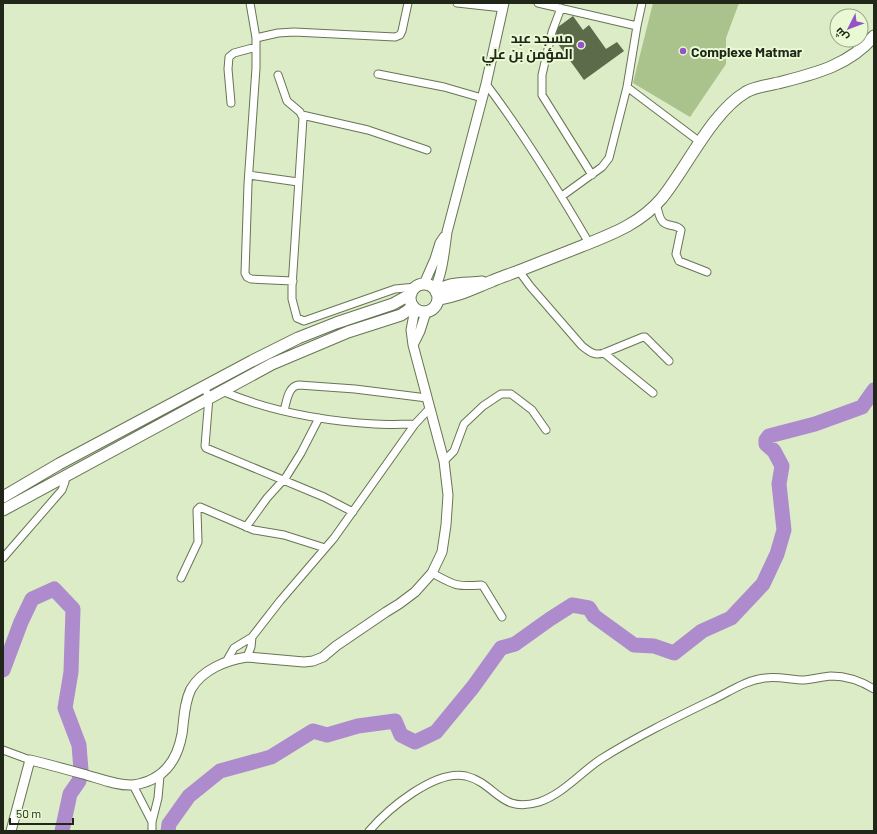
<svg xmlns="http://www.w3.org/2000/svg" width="877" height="834" font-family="Barlow,Cairo,sans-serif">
<rect width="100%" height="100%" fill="#dbecc7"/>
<path fill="#aac28b" d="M653,3H739L726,38V64L690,117L633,83Z"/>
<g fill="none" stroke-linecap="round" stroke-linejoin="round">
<path stroke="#ad8bcd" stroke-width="15" d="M3,670L21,622L32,599L54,589L73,609L71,672L65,708L79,745L81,770L79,781L70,794L62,831
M168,831L169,824L189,796L220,771L271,757L313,731L327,735L358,726L395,721L401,735L415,742L436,732L473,687L501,648L515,644L550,619L572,605L589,608L594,616L634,645L654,646L674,653L702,631L731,618L763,584L777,554L784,530L779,484L782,466L774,451L766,444V440L769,436L815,424L862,407L874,390"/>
</g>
<path fill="#5c6b4a" d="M573,16L583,30L589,25L606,49L617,42L624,51L584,80L553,37L558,27Z"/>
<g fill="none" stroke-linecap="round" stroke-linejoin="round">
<defs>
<path id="street" d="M250,3L256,38V68L248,184L245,273L247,277L251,279L293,281
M457,3L503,8
M538,3L637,26L627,87L609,158L602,167L562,196
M561,8L552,32L542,75V95L592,175
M637,26L642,3
M256,38L278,33L294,32L395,37L400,35L402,31L408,3
M378,74L444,87L482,98
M278,75L287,101L300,112L303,118L292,287V299L297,318L304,321L395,289L416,287
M486,84C524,134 557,188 589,243
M627,87L700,142
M231,103L228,69L229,57L234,53L256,47
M302,115L368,130L427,150
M249,175L298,182
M656,204C658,209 659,219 663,222C668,227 677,224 681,230L676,254L679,261L707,272
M519,271L530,286L582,346C590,352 594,356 604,353L643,337H645L669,361
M604,353L653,393
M204,387L209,397L205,446L206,448L324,497L353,512
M222,391C269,411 323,421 375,424C388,425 401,424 415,424
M284,410C287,401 288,386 299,385L355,389L427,398
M444,461L454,451L464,424L483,406L501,394H511L519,400L532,410L546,430
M246,527L267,498L286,477L301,453L319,418
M3,558L62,490L65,482L64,477
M432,573C454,585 456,587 481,585L483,586L502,617
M181,578L198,542L197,510L200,507L254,530L284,535L325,548
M247,657L251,647L252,637
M226,662L234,648L252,637L280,601L334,538L415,424L430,408
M3,750L30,760
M133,785L152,822
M152,831V822L158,798L160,776
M369,831C388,809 435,769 466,776C497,784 500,814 539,802C563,794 580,773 601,759C636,737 673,719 710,701C728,693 745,680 765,678C779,676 791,680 804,680C813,679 822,677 831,676C846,676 861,681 874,689"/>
<path id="secondary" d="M424,284L435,259L440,243L444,237
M434,289C442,278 445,247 447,232L486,84L504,3
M413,345L420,331L426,312
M11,831L30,760C47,764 65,769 83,774C98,778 117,786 133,785C162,781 177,762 182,734C184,720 184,703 191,689C202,670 226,660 247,657L304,662L313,661L323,657L336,646L386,612L399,604L415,592L432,573L442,552L446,525L448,495L444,461L413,345L411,330L415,309"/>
<path id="primary" d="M410 298a14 14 0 1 1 28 0a14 14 0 1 1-28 0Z
M436,292C449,281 466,284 482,282
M438,299C457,297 474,288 492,281C501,277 511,274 521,270C541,262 562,254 582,246C612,234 640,224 662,198C687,167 712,112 746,92C755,87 768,85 778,83C813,74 849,66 874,36
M3,497L59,464L252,361L298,338L336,323L393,304L411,294
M3,510L272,364L348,332L401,315L407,311L413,306"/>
</defs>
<use href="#street" stroke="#677554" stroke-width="9"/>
<use href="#secondary" stroke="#677554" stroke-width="11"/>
<use href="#primary" stroke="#677554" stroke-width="13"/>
<use href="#street" stroke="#fff" stroke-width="7"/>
<use href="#secondary" stroke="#fff" stroke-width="9"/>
<use href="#primary" stroke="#fff" stroke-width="11"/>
</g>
<g fill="#9553c8" stroke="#e8f9d4" stroke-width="1.5">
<circle cx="581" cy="45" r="4"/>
<circle cx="683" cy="51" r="4"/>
</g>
<g text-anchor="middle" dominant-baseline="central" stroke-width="4" stroke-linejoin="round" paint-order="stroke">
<g font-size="14" font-weight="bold" fill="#202618" stroke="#e8f9d4" text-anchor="end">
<text x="573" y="37">مسجد عبد<tspan x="573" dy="16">المؤمن بن علي</tspan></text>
<text x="691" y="51" text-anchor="start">Complexe Matmar</text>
</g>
</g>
<rect width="877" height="834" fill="none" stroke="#202618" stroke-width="8"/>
<g transform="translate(849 28) rotate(228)"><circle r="19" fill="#e8f9d4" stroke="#98a589"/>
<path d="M0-3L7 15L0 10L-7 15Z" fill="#9553c8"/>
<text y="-6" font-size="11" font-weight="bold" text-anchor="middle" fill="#202618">ش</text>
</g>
<path d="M10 818v6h63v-6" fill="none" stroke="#202618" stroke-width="2"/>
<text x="16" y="818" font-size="12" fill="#202618" stroke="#e8f9d4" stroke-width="3" paint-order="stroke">50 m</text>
</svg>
